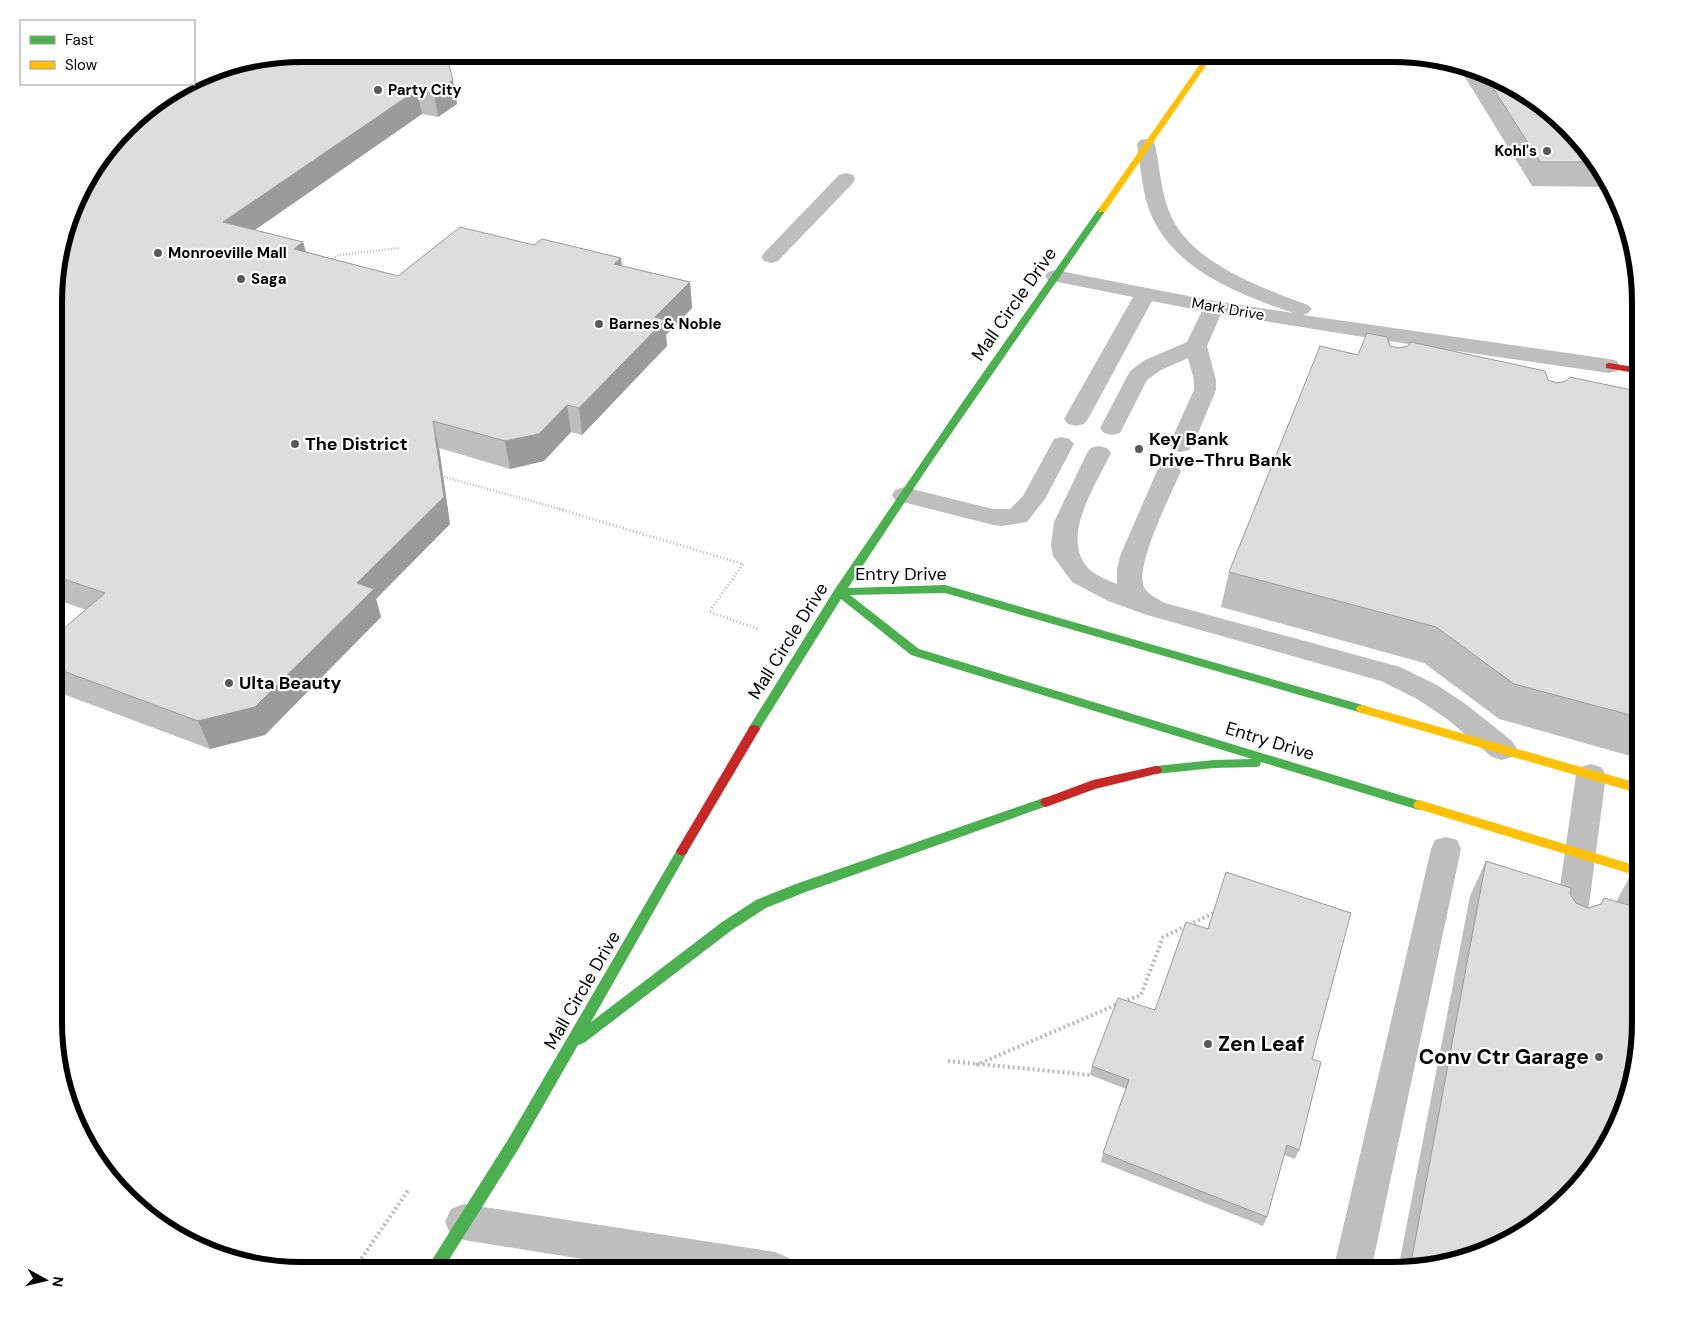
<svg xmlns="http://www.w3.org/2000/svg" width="1695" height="1325" font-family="'DM Sans',sans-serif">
<rect width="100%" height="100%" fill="#fff"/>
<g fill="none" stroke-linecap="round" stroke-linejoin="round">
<path stroke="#b8b8b8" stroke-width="2.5" stroke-dasharray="1 2" stroke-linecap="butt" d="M330,261L338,255L400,248
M441,476L564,510"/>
<path stroke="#b8b8b8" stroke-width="3" stroke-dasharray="1 2.5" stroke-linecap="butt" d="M559,509L743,564L709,612L759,629"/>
<path stroke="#b8b8b8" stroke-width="4" stroke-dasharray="2 3" stroke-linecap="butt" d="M1123,1002L1141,995L1163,937L1214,913
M948,1061L1090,1075
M976,1065L1118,1004
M353,1271L409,1189"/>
<path fill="#bebebe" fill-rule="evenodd" d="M1146,139L1152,140L1155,144C1160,168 1161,196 1172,218C1195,265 1263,288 1308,305L1312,309L1308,313L1303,315L1609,359L1617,361L1620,366L1617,371L1609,373L1401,343L1221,314L1207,346L1216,380V390L1193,445L1189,450L1181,452L1173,450L1169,445L1194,390V380L1188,358L1161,370L1147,380L1120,433L1112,435L1104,433L1100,428L1130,371L1145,360L1187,342L1202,311L1152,301L1088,419L1084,424L1076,426L1068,424L1064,419L1133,297L1048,280L1045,276L1048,272L1055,270L1214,301L1293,313C1241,295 1179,272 1153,219C1142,196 1141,168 1137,144L1140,140Z
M846,173L853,175L855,179L853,183L778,261L771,263L764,261L761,257L764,253L839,175Z
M1062,437L1070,439L1074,444L1045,499L1027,522L1002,526L993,525L895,500L892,495L895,490L904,487L993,509H1010L1023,496L1054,439Z
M1099,446L1107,448L1111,453C1096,485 1058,539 1090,570C1097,576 1108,580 1117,584V569L1120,556L1157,471L1161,466L1169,464L1177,466L1181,471C1172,493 1134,566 1144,587C1147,594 1158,599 1165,603L1400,667L1437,685L1467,705L1512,741L1517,749L1512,757L1502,760L1492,757L1447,719L1417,699L1381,681L1147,615L1108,601L1072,582L1053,556L1051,545L1054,522L1087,453L1091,448Z
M1591,764L1601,767L1606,775L1586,928L1581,937L1570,941L1559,937L1554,928L1576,775L1581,767Z
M1446,837L1457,840L1461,849L1371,1271H1333L1431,849L1435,840Z
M464,1204L775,1252L789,1258L794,1271H657L464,1240L451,1235L445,1222L451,1209Z"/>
<path fill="#4caf50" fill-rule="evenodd" d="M1099,208L1106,210L928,467L848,588L945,585L1366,706L1368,709L1366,712L1362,713L945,593L850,595L919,649L1423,802L1425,805L1423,808L1419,810L1261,762L1260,766L1256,767L1214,768L1156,774L1152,773L1150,770L1152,767L1156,766L1214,760L1252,759L911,655L841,599L758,732H750L748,729L835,589L964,400Z
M1046,797L1050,799L1052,802L1050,805L803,893L766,908L732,930L584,1043L578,1045L519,1148L442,1271H425L509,1138L678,848L682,846L686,848L688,851L591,1022L722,922L756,900L793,885Z"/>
<path fill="#ffc107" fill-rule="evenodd" d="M1207,54H1214L1105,212H1099L1098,210Z
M1362,705L1641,784V794L1358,712L1356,709L1358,706Z
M1419,800L1641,867V877L1415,808L1413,805L1415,802Z"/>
<path fill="#c62828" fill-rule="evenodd" d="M1609,363L1641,368V374L1606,368V364Z
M754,725L758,726L760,729L686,854L682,856L678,854L676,851L678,848L750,726Z
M1156,766L1160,767L1162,770L1160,773L1095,789L1046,807L1042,805L1040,802L1042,799L1093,780Z"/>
</g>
<path fill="#bebebe" d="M446,54L457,104L438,117L422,114L255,230L303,242L306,252L398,276L622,266L690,282L692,308L666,335L667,346L582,435L571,432L544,461L510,469L439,448L450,524L376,599L381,617L265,735L210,749L55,691V636L86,610L55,599L56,270Z
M457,54H495L487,60Z
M1458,66L1488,73L1557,116L1611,187L1532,186Z
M1390,346L1399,348L1557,383L1641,392V759L1499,719L1424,663L1221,607L1229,572L1358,355Z
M1486,861L1570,894L1576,903L1588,908L1616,902L1635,867L1641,1039L1488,1252L1398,1270L1470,896Z
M1208,929L1312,1059L1299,1150L1295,1159L1284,1155L1267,1217L1263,1226L1101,1162L1103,1153L1126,1089L1090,1075L1092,1066L1155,1010Z"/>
<path fill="#9b9b9b" d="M486,54H495L487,60Z
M453,80L457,104L438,117L434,93Z
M417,90L422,114L230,247L223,222Z
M303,242L310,268L294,249Z
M621,258L624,284L614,264Z
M690,282L692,308L666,335L667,346L582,435L579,408L655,317Z
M567,405L571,432L544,461L510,469L505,441Z
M433,421L439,448L450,524L376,599L381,617L265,735L210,749L198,721L357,583Z"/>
<path fill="#ddd" stroke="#9b9b9b" d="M302,54H446L453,80L434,93L417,90L223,222L303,242L294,249L398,276L460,227L534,245L542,239L621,258L614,264L690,282L655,317L665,320L579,408L567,405L539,434L505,441L433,421L444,497L357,583L374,589L255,707L198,721L55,668V636L105,593L55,576L56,270L87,178L139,115L222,67Z
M1483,72L1488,73L1557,116L1592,162H1540Z
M1367,333L1387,337L1390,346L1399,348L1408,346L1411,342L1545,371L1548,380L1557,383L1566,381L1570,377L1641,392V718L1514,684L1436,627L1229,572L1320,346L1358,355Z
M1486,861L1571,888L1570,894L1576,903L1588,908L1601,904L1604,898L1632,906L1635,867L1641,869V1039L1622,1118L1579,1187L1544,1220L1488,1252L1410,1268Z
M1226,872L1351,913L1312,1059L1321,1062L1299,1150L1287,1145L1267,1217L1103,1153L1129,1080L1092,1066L1118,998L1155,1010L1186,922L1208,929Z"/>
<g fill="#595959" stroke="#fff" stroke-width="2">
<circle cx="378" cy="90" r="5"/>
<circle cx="1547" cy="151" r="5"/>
<circle cx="158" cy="253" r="5"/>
<circle cx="241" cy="279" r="5"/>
<circle cx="599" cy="324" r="5"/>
<circle cx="295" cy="444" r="5"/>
<circle cx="1139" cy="449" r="5"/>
<circle cx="229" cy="683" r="5"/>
<circle cx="1208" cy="1044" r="5"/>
<circle cx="1599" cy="1057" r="5"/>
</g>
<g text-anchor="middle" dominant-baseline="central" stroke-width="4.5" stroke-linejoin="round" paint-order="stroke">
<g font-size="15" font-weight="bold" fill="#000" stroke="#fff" text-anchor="start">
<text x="388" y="90">Party City</text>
<text x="1537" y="151" text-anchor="end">Kohl's</text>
<text x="168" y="253">Monroeville Mall</text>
<text x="251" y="279">Saga</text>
<text x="609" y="324">Barnes &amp; Noble</text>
</g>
<g font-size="15" fill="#000" stroke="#fff">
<text transform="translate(1228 309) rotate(10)">Mark Drive</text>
</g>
<g font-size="18" fill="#000" stroke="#fff">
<text transform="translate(1014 304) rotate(-55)">Mall Circle Drive</text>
<text x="901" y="574">Entry Drive</text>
<text transform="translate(788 641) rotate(-58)">Mall Circle Drive</text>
<text transform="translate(1270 741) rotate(17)">Entry Drive</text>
<text transform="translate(582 990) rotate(-60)">Mall Circle Drive</text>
</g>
<g font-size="18" font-weight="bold" fill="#000" stroke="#fff" text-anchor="start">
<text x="1149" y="439">Key Bank<tspan x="1149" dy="21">Drive-Thru Bank</tspan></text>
<text x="305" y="444">The District</text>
<text x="239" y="683">Ulta Beauty</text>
</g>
<g font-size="21" font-weight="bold" fill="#000" stroke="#fff" text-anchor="start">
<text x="1218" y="1044">Zen Leaf</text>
<text x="1589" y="1057" text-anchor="end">Conv Ctr Garage</text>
</g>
</g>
<path d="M0 0H1695V1325H0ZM302 62H1392A240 240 0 0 1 1632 302V1022A240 240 0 0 1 1392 1262H302A240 240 0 0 1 62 1022V302A240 240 0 0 1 302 62Z" fill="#fff" fill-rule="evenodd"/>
<path fill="none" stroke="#000" stroke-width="6" d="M302 62H1392A240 240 0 0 1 1632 302V1022A240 240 0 0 1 1392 1262H302A240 240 0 0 1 62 1022V302A240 240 0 0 1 302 62Z"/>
<rect x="20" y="20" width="175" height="65" fill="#ffffff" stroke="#999999"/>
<rect x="30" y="36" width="25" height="8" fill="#4caf50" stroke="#999999"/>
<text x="65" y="45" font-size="15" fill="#000000">Fast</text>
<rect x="30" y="61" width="25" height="8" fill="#ffc107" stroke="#999999"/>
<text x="65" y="70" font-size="15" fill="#000000">Slow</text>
<g transform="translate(45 1280) rotate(98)" stroke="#ffffff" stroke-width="4" paint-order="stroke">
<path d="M0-4L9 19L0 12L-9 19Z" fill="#000000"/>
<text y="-8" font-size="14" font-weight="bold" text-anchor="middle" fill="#000000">N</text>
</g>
</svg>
